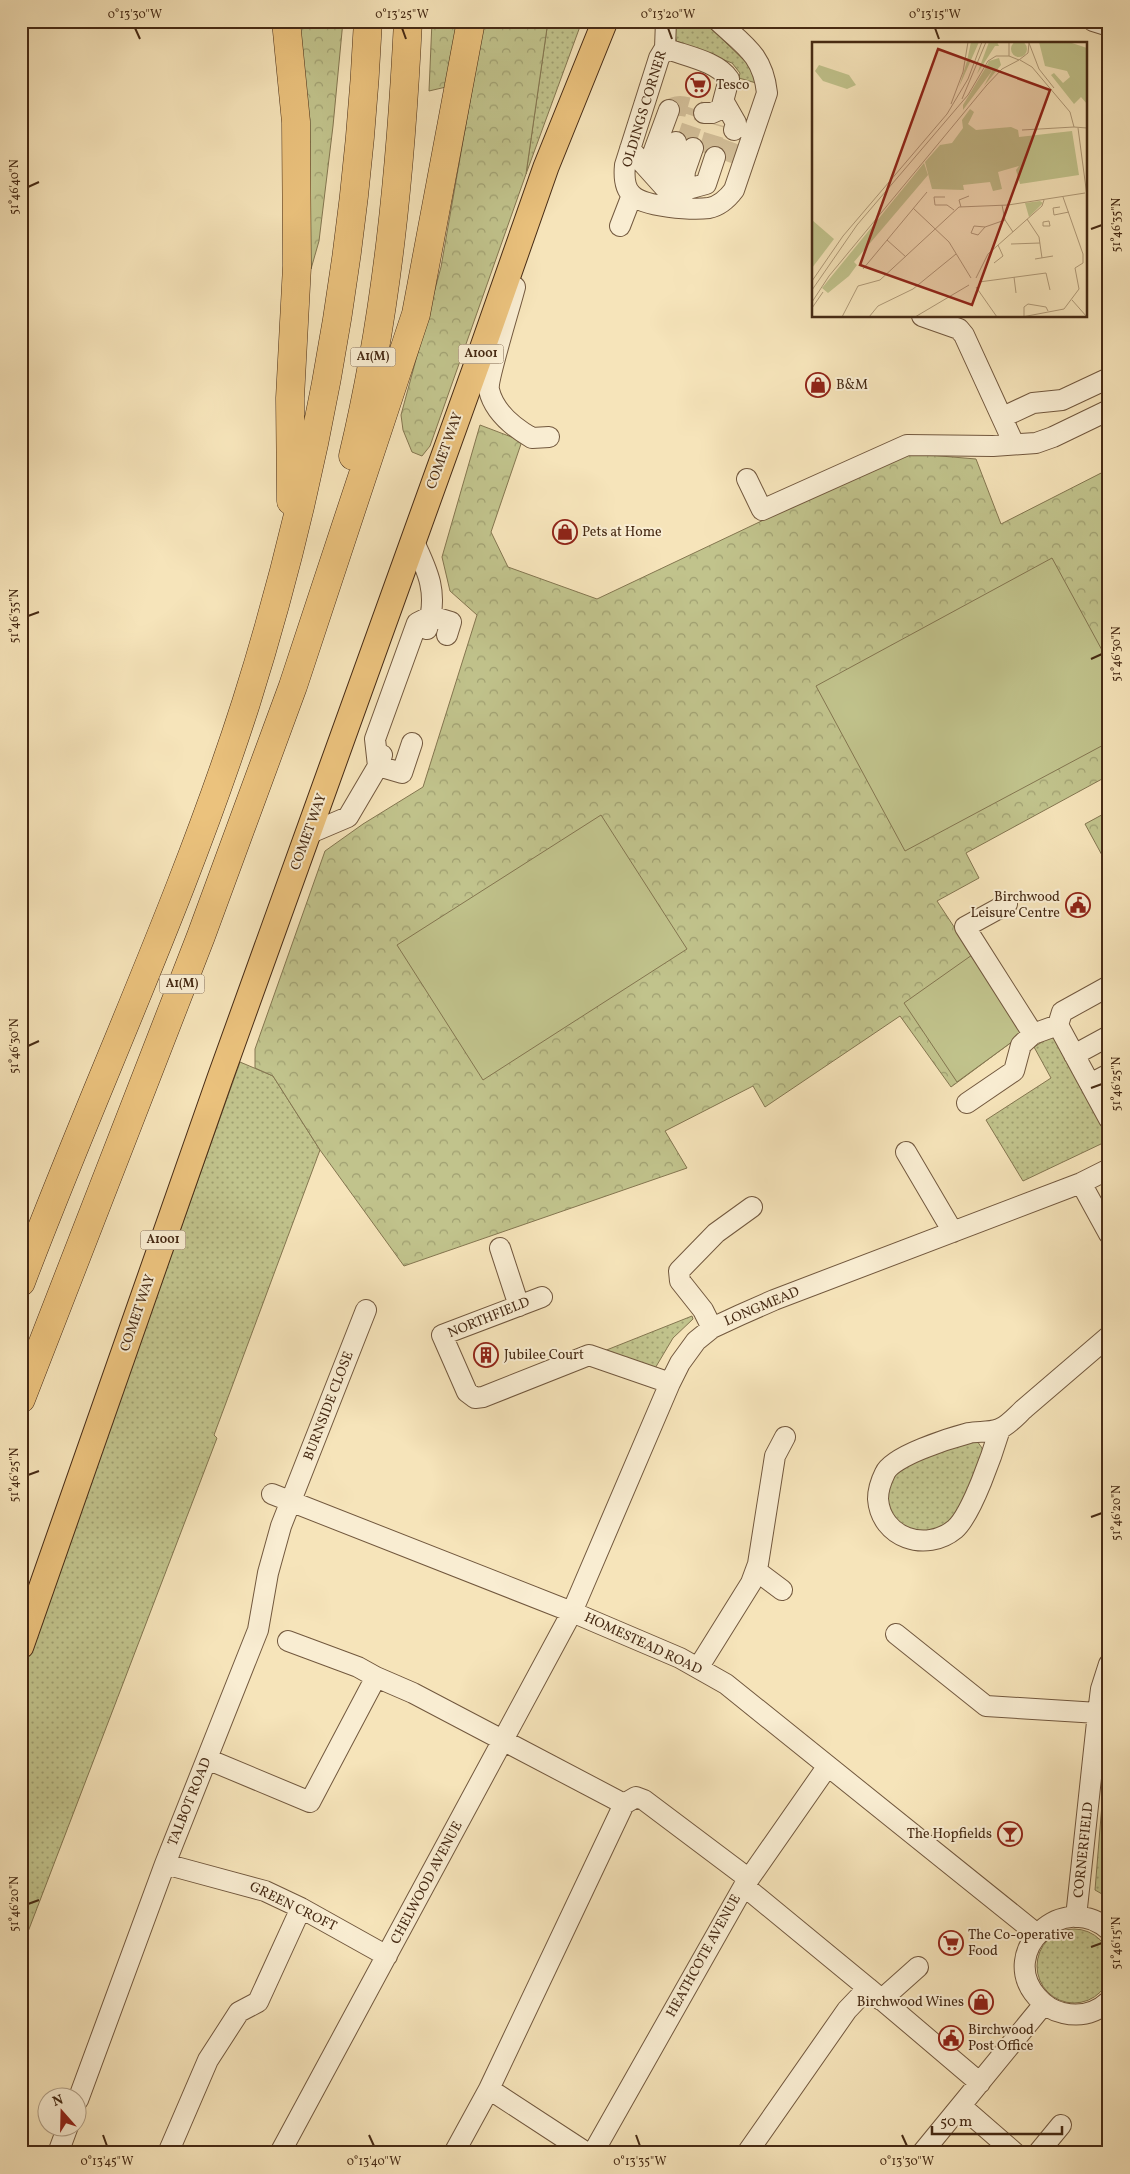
<svg xmlns="http://www.w3.org/2000/svg" width="1130" height="2174" font-family="Vollkorn,serif">
<defs>
<pattern id="grass-dots" width="8" height="8" patternUnits="userSpaceOnUse" patternTransform="scale(1.25)"><rect width="8" height="8" fill="#c1c38c"/><path d="M2 2h.1M6 6h.1" fill="none" stroke="#9f9f71" stroke-width="1.8" stroke-linecap="round"/></pattern>
<pattern id="forest-crowns" width="20" height="18" patternUnits="userSpaceOnUse" patternTransform="scale(1.25)"><rect width="20" height="18" fill="#c1c38c"/><path d="M2 6a3 3 0 1 1 6 0M12 15a3 3 0 1 1 6 0" fill="none" stroke="#9f9f71"/></pattern>
</defs>
<rect width="100%" height="100%" fill="#f6e4ba"/>
<filter id="stains"><feTurbulence type="fractalNoise" baseFrequency=".004" numOctaves="4"/><feColorMatrix values="0 0 0 0 .2 0 0 0 0 .09 0 0 0 0 .02 0 0 0 .5 -.17"/></filter>
<radialGradient id="worn" r=".72"><stop offset=".6" stop-color="#630" stop-opacity="0"/><stop offset="1" stop-color="#630" stop-opacity=".3"/></radialGradient>
<path fill="url(#grass-dots)" stroke="#847650" d="M548,21H582L526,174Z
M672,21H703L748,64L756,83L739,78L740,73L732,63L677,42L673,30Z
M1055,1034L1104,1124L1103,1143L1023,1181L986,1120L1051,1078L1034,1047Z
M240,1062L273,1076L320,1150L214,1435L217,1438L21,1950V1677Z
M692,1316L693,1319L673,1338L654,1370L604,1351Z
M977,1441L982,1448L983,1457L956,1519L943,1530L912,1533L889,1514L886,1500L889,1483L909,1460Z
M1102,1804H1109V1898L1095,1890Z
M1037 1966a37 37 0 1 1 74 0a37 37 0 1 1-74 0Z"/>
<path fill="url(#forest-crowns)" stroke="#847650" d="M299,21H343L333,126L319,241L311,269Z
M432,21H458L446,87L429,91Z
M484,21H548L526,174L430,446L422,456L412,452L403,430L401,415L441,267Z
M480,425L522,441L491,532L508,567L597,599L905,453L976,459L1001,524L1109,469V790L1102,779L966,853L979,878L937,901L1024,1033L951,1087L900,1016L765,1107L753,1086L665,1131L687,1168L404,1266L320,1150L273,1076L255,1068V1049L325,851L363,824L423,787L477,615L450,591L442,557Z
M1109,811V868L1085,824Z"/>
<path fill="#c1c38c" stroke="#847650" d="M1052,558L1109,663V742L905,851L816,686Z
M601,815L687,949L483,1080L397,945Z
M972,955L1024,1033L957,1082L904,1003Z"/>
<g fill="none" stroke-linecap="round" stroke-linejoin="round">
<path stroke="#d3bf99" stroke-width="20" stroke-dasharray="20 10" stroke-linecap="butt" d="M669,110C679,101 693,109 704,113
M685,145L697,110
M708,154L717,124
M723,160L734,130"/>
<defs>
<path id="minor" d="M666,21L665,48L659,58L625,165C624,175 624,188 632,195C644,207 692,210 709,208C719,206 728,198 734,190L767,93C763,55 744,45 718,21
M1093,21L1109,26
M665,48C685,56 717,61 729,79L721,109L712,113H704
M724,102L736,123L734,130
M669,110L652,156L669,174
M630,149L666,189L684,190L706,184L715,157
M666,171L676,142
M682,201L685,171L693,148
M620,226L632,195
M515,287C511,303 487,380 489,390C494,412 513,427 532,438L549,437
M922,316L959,329L964,335L1014,444
M1003,417L1033,403L1062,400L1109,378
M747,479L762,510L907,445L993,446L1036,443L1053,437L1109,410
M413,540C428,571 439,594 427,629
M382,755L378,766L402,773L412,743
M308,834L348,817L378,766L375,739L417,623L431,616L451,622L447,635
M1007,904L965,927L1033,1034L1058,1025
M1109,986L1062,1012L1058,1025L1109,1119
M1074,1055L1109,1036
M1090,1084L1109,1074
M967,1103L1014,1071L1021,1045L1033,1034
M906,1152L953,1232
M1081,1183L1109,1234
M500,1248L519,1306
M542,1297L442,1335L467,1392L475,1398L483,1397L589,1355L670,1383
M712,1328L703,1310L680,1281L679,1271L716,1233L752,1207
M1000,1429C993,1452 972,1514 955,1529C926,1553 881,1538 878,1499C878,1490 881,1481 885,1473C892,1456 950,1438 969,1433C978,1431 989,1433 999,1429C1008,1426 1018,1414 1025,1408C1053,1384 1081,1360 1109,1336
M272,1494L572,1612L680,1658L726,1684L1037,1934
M755,1573L762,1575L782,1590
M896,1634L986,1706L1098,1713
M288,1641L358,1667L376,1677
M698,1668L751,1583L758,1564L775,1456L785,1437
M207,1759L310,1802L376,1677L413,1693L624,1804L636,1797L644,1800L749,1879
M165,1864L265,1891L301,1908L387,1956
M744,1886L868,1988L847,2010L747,2153
M1076,1917L1098,1713L1101,1689L1109,1664
M1109,1930C1063,1889 997,1952 1037,1997C1044,2005 1053,2011 1063,2013C1080,2017 1096,2013 1109,2001
M868,1988L980,2083
M881,2000L918,1967
M489,2089L587,2153
M78,2100L165,1864L258,1630L268,1573L281,1526L366,1310
M961,2106L1015,2153
M58,2153L68,2126
M168,2153L208,2060L239,2012L258,2002L301,1908
M280,2153L572,1612L670,1383L680,1363L696,1341L712,1328L740,1315L774,1300L1081,1183L1109,1169
M454,2153L489,2089L624,1804
M593,2153L744,1886L827,1767
M922,2153L1044,2004
M1038,2153L1061,2125"/>
<path id="major" d="M21,1646L220,1078L478,361L546,167L605,21"/>
<path id="highway" d="M286,21L296,122L297,266L290,398L291,501
M353,456C387,314 401,167 408,21
M21,1282C94,1089 183,900 246,703C316,481 357,253 368,21
M21,1399L201,936L293,686L416,314L471,21"/>
</defs>
<use href="#minor" stroke="#72583e" stroke-width="22"/>
<use href="#major" stroke="#462a14" stroke-width="27"/>
<use href="#highway" stroke="#462a14" stroke-width="29"/>
<use href="#minor" stroke="#f9edd2" stroke-width="20"/>
<use href="#major" stroke="#ebc27d" stroke-width="25"/>
<use href="#highway" stroke="#ebc27d" stroke-width="28"/>
</g>
<path fill="none" stroke="#462a14" stroke-width="2" d="M135,28L140,39M402,28L406,39M668,28L672,39M935,28L939,39M28,187L39,182M1091,229L1102,225M28,616L39,612M1091,659L1102,654M28,1046L39,1041M1091,1088L1102,1084M28,1475L39,1471M1091,1517L1102,1513M28,1904L39,1900M1091,1947L1102,1943M103,2135L107,2146M369,2135L374,2146M636,2135L640,2146M902,2135L907,2146"/>
<defs>
<symbol id="supermarket-ring" viewBox="-11 -11 22 22"><circle r="9.5" fill="#f9edd2" stroke="#8f2418" stroke-width="1.5"/><path d="M-6-5.5h2.5l.6 2H6L4.5 2H-2.5L-4.4-4H-6ZM-1.5 3.2a1.3 1.3 0 1 0 .1 0ZM3 3.2a1.3 1.3 0 1 0 .1 0Z" fill="#8f2418"/></symbol>
<symbol id="shop-ring" viewBox="-11 -11 22 22"><circle r="9.5" fill="#f9edd2" stroke="#8f2418" stroke-width="1.5"/><path d="M-5-2.5h2.3a2.7 3.5 0 0 1 5.4 0H5L5.5 6h-11ZM-1.5-2.5h3a1.5 2.3 0 0 0-3 0Z" fill="#8f2418"/></symbol>
<symbol id="civic-ring" viewBox="-11 -11 22 22"><circle r="9.5" fill="#f9edd2" stroke="#8f2418" stroke-width="1.5"/><path d="M-.6-6.5H3V-4.5H.6V-3L4-1V1h2V6H-6V1h2V-1L-.6-3ZM-1.2 2.5V6h2.4V2.5Z" fill="#8f2418"/></symbol>
<symbol id="building-ring" viewBox="-11 -11 22 22"><circle r="9.5" fill="#f9edd2" stroke="#8f2418" stroke-width="1.5"/><path d="M-4-6H4V6H1V3H-1V6H-4ZM-2.5-4.3h1.7v1.8h-1.7ZM.8-4.3h1.7v1.8H.8ZM-2.5-1h1.7V.8h-1.7ZM.8-1h1.7V.8H.8Z" fill="#8f2418"/></symbol>
<symbol id="bar-ring" viewBox="-11 -11 22 22"><circle r="9.5" fill="#f9edd2" stroke="#8f2418" stroke-width="1.5"/><path d="M-6-5H6L.8 .8V4.5H3.5V6h-7V4.5H-.8V.8Z" fill="#8f2418"/></symbol>
</defs>
<g fill-rule="evenodd">
<use href="#supermarket-ring" x="684" y="71" width="28" height="28"/>
<use href="#shop-ring" x="804" y="371" width="28" height="28"/>
<use href="#shop-ring" x="551" y="518" width="28" height="28"/>
<use href="#civic-ring" x="1064" y="891" width="28" height="28"/>
<use href="#building-ring" x="472" y="1341" width="28" height="28"/>
<use href="#bar-ring" x="996" y="1820" width="28" height="28"/>
<use href="#supermarket-ring" x="937" y="1929" width="28" height="28"/>
<use href="#shop-ring" x="967" y="1988" width="28" height="28"/>
<use href="#civic-ring" x="937" y="2024" width="28" height="28"/>
</g>
<g text-anchor="middle" dominant-baseline="central" stroke-width="4" stroke-linejoin="round" paint-order="stroke">
<g fill="#f9edd2" stroke="#7c644d" stroke-width="1">
<rect x="458.5" y="344.5" width="45" height="19" rx="4"/>
<rect x="350.5" y="347.5" width="45" height="19" rx="4"/>
<rect x="159.5" y="974.5" width="45" height="19" rx="4"/>
<rect x="140.5" y="1230.5" width="45" height="19" rx="4"/>
</g>
<g font-size="12" font-weight="bold" fill="#462a14">
<text x="481" y="354">A1001</text>
<text x="373" y="357">A1(M)</text>
<text x="182" y="984">A1(M)</text>
<text x="163" y="1240">A1001</text>
</g>
<g font-size="14" fill="#462a14" stroke="#f9edd2" text-anchor="start">
<text x="716" y="85">Tesco</text>
<text x="836" y="385">B&amp;M</text>
<text x="582" y="532">Pets at Home</text>
<text x="1060" y="897" text-anchor="end">Birchwood<tspan x="1060" dy="16">Leisure Centre</tspan></text>
<text x="504" y="1355">Jubilee Court</text>
<text x="992" y="1834" text-anchor="end">The Hopfields</text>
<text x="968" y="1935">The Co-operative<tspan x="968" dy="16">Food</tspan></text>
<text x="964" y="2002" text-anchor="end">Birchwood Wines</text>
<text x="968" y="2030">Birchwood<tspan x="968" dy="16">Post Office</tspan></text>
</g>
<g font-size="14" fill="#462a14" stroke="#f9edd2">
<text transform="translate(645 109) rotate(-73)">OLDINGS CORNER</text>
<text transform="translate(445 451) rotate(-70)">COMET WAY</text>
<text transform="translate(309 832) rotate(-70)">COMET WAY</text>
<text transform="translate(762 1307) rotate(-23)">LONGMEAD</text>
<text transform="translate(138 1313) rotate(-71)">COMET WAY</text>
<text transform="translate(489 1318) rotate(-22)">NORTHFIELD</text>
<text transform="translate(329 1406) rotate(-69)">BURNSIDE CLOSE</text>
<text transform="translate(643 1644) rotate(25)">HOMESTEAD ROAD</text>
<text transform="translate(190 1802) rotate(-68)">TALBOT ROAD</text>
<text transform="translate(1084 1850) rotate(-84)">CORNERFIELD</text>
<text transform="translate(427 1883) rotate(-62)">CHELWOOD AVENUE</text>
<text transform="translate(293 1907) rotate(26)">GREEN CROFT</text>
<text transform="translate(704 1956) rotate(-61)">HEATHCOTE AVENUE</text>
</g>
</g>
<g transform="translate(812 42)">
<rect width="275" height="275" fill="#f6e4ba"/>
<path d="M199 7a8 8 0 1 1 16 0a8 8 0 1 1-16 0ZM227,0H257L275,6V62L269,55L262,62L239,33L242,31L251,41L258,35L255,29L233,24ZM187,16L189,23L172,44L180,29L174,25L177,19ZM112,121L116,133L42,220L45,223L37,234L16,251L10,246ZM228,159L231,161L217,175L213,161Z" fill="#c1c38c"/>
<path d="M159,0H167L147,45L155,19ZM177,0H185L187,4H183L165,32ZM7,23L37,33L44,43L35,47L11,39L3,29ZM174,25L180,29L151,68V63ZM158,67L162,70L156,82L164,88L199,85L206,88L207,95L260,89L267,133L208,142L204,128L207,124L186,130L190,147L181,149L178,140L151,143L152,148L120,147L113,120L128,103L140,101L151,86L150,78Z" fill="#c1c38c"/>
<path d="M0,178L22,197L0,226Z" fill="#c1c38c"/>
<path d="M210,101L213,120L185,124L182,105ZM156,110L160,126L135,132L131,115Z" fill="#c1c38c"/>
<path fill="none" stroke="#b09a78" stroke-width="1" d="M197,0V14L207,18L216,11L217,1M217,1L227,27L242,46M208,18L220,25L258,70L262,85L275,86M150,57L174,0M139,62L151,30L156,0M266,86L275,154M210,88L262,85M133,155H122L123,163H135L142,168M190,163L193,178L201,190M149,165L147,158L157,154M248,165L241,166L242,173L257,170M101,166L137,200L159,236M215,177L227,195L230,216M237,179L238,184H231V180ZM173,185L162,184L159,191L166,193L173,185L193,178M75,198L94,215M199,202L228,201M223,217L241,214M182,221L191,214L186,203M51,227L115,150M202,235L204,251M164,236L176,212L230,164L232,158M0,239L31,194L135,72L156,37L170,0M167,240L234,231L238,248M164,245L185,275M0,248L45,183L156,53L176,19L184,14H197M260,258L275,275M0,260L17,234L174,44L190,27L207,18M0,266L11,250M212,274V265L216,262L234,265L236,269M30,275L46,244L68,238L147,165L196,163L273,151M57,275L66,264L101,247L144,212M103,275L157,243M210,275L252,267L267,247L263,226L271,221V212L251,155"/>
<path fill="#8f2418" fill-opacity="0.15" stroke="#8f2418" stroke-width="2.5" d="M126,7L238,48L160,263L48,223Z"/>
<rect width="275" height="275" fill="none" stroke="#462a14" stroke-width="2.5"/>
</g>
<rect width="1130" height="2174" fill="none" stroke="#f6e4ba" stroke-width="55"/>
<g transform="translate(62 2112) rotate(340)"><circle r="24" fill="#f9edd2" stroke="#b19f86"/>
<path d="M0-4L9 19L0 12L-9 19Z" fill="#8f2418"/>
<text y="-8" font-size="14" font-weight="bold" text-anchor="middle" fill="#462a14">N</text>
</g>
<path d="M932 2126v8h130v-8" fill="none" stroke="#462a14" stroke-width="2.5"/>
<text x="940" y="2126" font-size="15" fill="#462a14" stroke="#f9edd2" stroke-width="4" paint-order="stroke">50 m</text>
<rect x="28" y="28" width="1074" height="2118" fill="none" stroke="#462a14" stroke-width="2"/>
<g font-size="12" text-anchor="middle" fill="#462a14">
<text x="135" y="18">0°13'30"W</text>
<text x="402" y="18">0°13'25"W</text>
<text x="668" y="18">0°13'20"W</text>
<text x="935" y="18">0°13'15"W</text>
<text transform="translate(14 187) rotate(-90)" y="4">51°46'40"N</text>
<text transform="translate(1116 225) rotate(-90)" y="4">51°46'35"N</text>
<text transform="translate(14 616) rotate(-90)" y="4">51°46'35"N</text>
<text transform="translate(1116 654) rotate(-90)" y="4">51°46'30"N</text>
<text transform="translate(14 1046) rotate(-90)" y="4">51°46'30"N</text>
<text transform="translate(1116 1084) rotate(-90)" y="4">51°46'25"N</text>
<text transform="translate(14 1475) rotate(-90)" y="4">51°46'25"N</text>
<text transform="translate(1116 1513) rotate(-90)" y="4">51°46'20"N</text>
<text transform="translate(14 1904) rotate(-90)" y="4">51°46'20"N</text>
<text transform="translate(1116 1943) rotate(-90)" y="4">51°46'15"N</text>
<text x="107" y="2165">0°13'45"W</text>
<text x="374" y="2165">0°13'40"W</text>
<text x="640" y="2165">0°13'35"W</text>
<text x="907" y="2165">0°13'30"W</text>
</g>
<rect width="100%" height="100%" filter="url(#stains)"/>
<rect width="100%" height="100%" fill="url(#worn)"/>
</svg>
